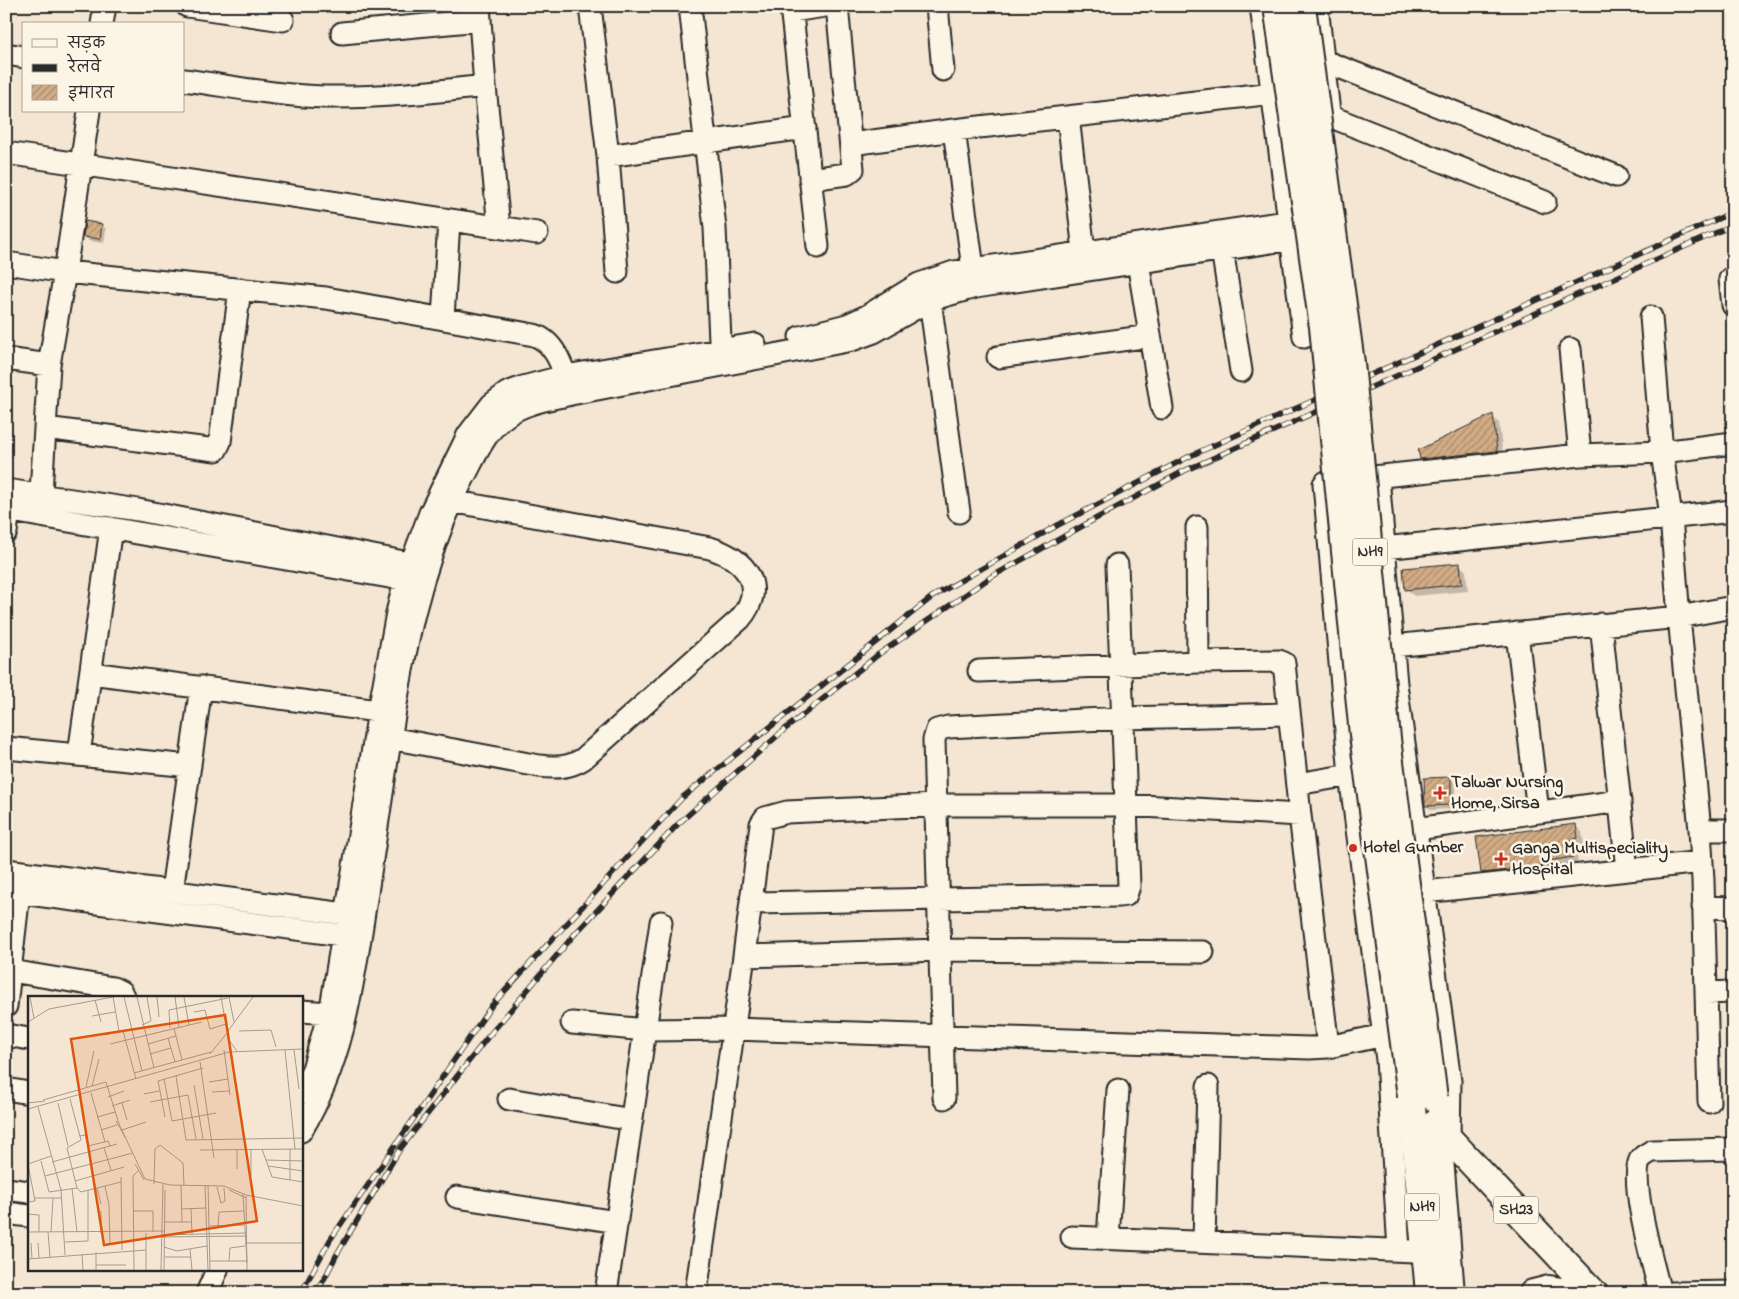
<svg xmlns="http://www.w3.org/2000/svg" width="1739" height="1299" font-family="'Indie Flower','Playpen Sans Deva',sans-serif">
<defs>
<pattern id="building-hatch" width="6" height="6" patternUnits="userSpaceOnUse" patternTransform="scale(1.25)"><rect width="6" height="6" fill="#d2ac84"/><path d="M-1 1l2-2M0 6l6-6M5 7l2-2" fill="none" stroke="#ab8c6c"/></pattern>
</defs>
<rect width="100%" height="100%" fill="#f4e6d2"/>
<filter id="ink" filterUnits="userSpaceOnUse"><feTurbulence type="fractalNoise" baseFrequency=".02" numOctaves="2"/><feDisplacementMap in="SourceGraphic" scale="10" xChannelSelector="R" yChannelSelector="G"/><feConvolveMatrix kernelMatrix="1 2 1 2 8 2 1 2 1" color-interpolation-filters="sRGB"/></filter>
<g filter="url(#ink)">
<path fill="#0003" d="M101,225L106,229L104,243L89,241L84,236Z
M1492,416L1499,423L1503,458L1428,466L1421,459Z
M1459,564L1466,571L1468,591L1414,596L1407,589Z
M1450,778L1455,783V809L1431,810L1426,805Z
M1575,826L1582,832L1584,845L1576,846L1578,864L1554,867V872L1488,879L1482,873Z"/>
<path fill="url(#building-hatch)" stroke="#2b2b2b" d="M85,221L102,224L100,239L83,237Z
M1493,414L1497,451L1420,459L1418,450Z
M1460,563L1462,584L1405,590L1403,568Z
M1451,777V805L1425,806L1424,778Z
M1576,824L1578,838L1570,840L1573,857L1548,861L1549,866L1481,873L1476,837Z"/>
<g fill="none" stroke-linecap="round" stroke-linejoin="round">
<defs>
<path id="minor" d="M187,6L283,20
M479,6L485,86L499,227
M590,6L608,156L617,272
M690,6L715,228L721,363
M791,6L818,247
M937,6L943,70
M1261,6L1304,337
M1317,6L1329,113
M792,11L825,6
M102,24L105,6
M342,33L480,20
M6,54L24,57
M1324,61L1616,176
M184,80C230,86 278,96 325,97C378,98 432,92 485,86
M1329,116L1545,202
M1068,117L1086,268
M954,130L975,283
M851,144L954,130L1273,93
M6,153L537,233
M608,156L805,128
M810,179L847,174L853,169L837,6
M1220,236L1241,371
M1136,250L1162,408
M6,263L65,272L326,298L534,335C556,342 563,369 570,389
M1730,279L1733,305
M930,300L959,512
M1651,317L1662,452L1671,517L1679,617L1700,830L1703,880L1709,1102
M443,318L449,221
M800,337L847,325L867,316L919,284L954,272L1286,222L1289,220
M1570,349L1580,455
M998,357L1150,336
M6,359L49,365
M45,428L216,450L220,442L240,289
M1378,477L1396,684L1450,1081L1449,1139
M6,490L138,510L424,566
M40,508L49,365L65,272L89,111
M6,510L418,582
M1197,527L1198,662
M6,532L11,496
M1384,548L1733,511
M1601,624L1627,870
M1517,633L1538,812
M1393,646L1679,617L1733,607
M979,671L1198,662L1279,661L1284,663L1300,815L1328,1047
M91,673L393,713
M390,738L539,766C555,768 569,768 583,759L740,619C768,586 745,559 710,548L440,499
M6,748L190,766
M79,754L111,528
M1297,784L1350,775
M1416,829L1620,801
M1700,830H1733
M6,870L361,916
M6,891L357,937
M172,891L201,687
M1424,892L1702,862
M751,903L939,899L1119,896L1126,895L1129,886L1117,565
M1703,907L1733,908
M744,956L940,950L1203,952
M11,971L113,988L121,992L124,998
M1706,993L1733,992
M6,1006L19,893
M301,1011L330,1013
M572,1023L646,1030L734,1029L1309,1048L1328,1047L1384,1035
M6,1035L29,1039
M6,1089L29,1093
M301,1093L313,1069L332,1002L379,711L397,613L405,580L430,513L468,435L492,404L507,393L523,387L565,376L755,344
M944,1098L934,740L937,730L948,727L1122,718L1289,714
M509,1099L632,1120
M301,1131C343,1063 353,984 365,906C373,853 381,800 389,747C404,651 418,569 462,481C475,458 485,429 509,414C527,402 551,399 571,394L852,340L874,332L930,300L976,287L1291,239L1325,232
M6,1189L29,1192
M457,1197L617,1222
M6,1213L29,1216
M1072,1237L1414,1251
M1108,1238L1118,1090
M1204,1242L1208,1086
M1399,1250L1387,1060L1350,775L1324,484L1326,482L1580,455L1662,452L1733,443
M207,1293L217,1270
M606,1293L661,922
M696,1293L744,956L761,824L765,818L787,812L936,805H1125L1300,815
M1660,1293C1654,1267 1629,1182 1640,1160C1643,1155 1647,1154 1652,1151L1733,1149
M1671,1293L1733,1292"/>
<path id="major" d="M1411,1096L1429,1293
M1437,1121L1451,1293
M1438,1127L1594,1293
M1533,1293L1549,1289L1573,1293"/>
</defs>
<use href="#minor" stroke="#2b2b2b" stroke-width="25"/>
<use href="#major" stroke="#2b2b2b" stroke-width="30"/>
<use href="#minor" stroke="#fcf5e5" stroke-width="21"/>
<use href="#major" stroke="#fcf5e5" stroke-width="26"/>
<defs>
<path id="rail" d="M301,1293L330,1240L492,1005L683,797L932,597L1058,525L1190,456L1733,212
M317,1293L337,1254L400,1149L487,1038L574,935L678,824L784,730L879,654L991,577L1097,518L1184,471L1733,225"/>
</defs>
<use href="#rail" stroke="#2b2b2b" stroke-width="5.5"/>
<use href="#rail" stroke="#fcf5e5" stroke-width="4" stroke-dasharray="11" stroke-linecap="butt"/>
<defs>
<path id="major-bridge" d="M1277,6L1323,327L1363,735L1411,1096
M1302,6L1351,363L1387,739L1434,1098"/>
</defs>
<use href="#major-bridge" stroke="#2b2b2b" stroke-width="30" stroke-linecap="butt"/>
<use href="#major-bridge" stroke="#fcf5e5" stroke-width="26"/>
</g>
</g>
<g fill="#c8321e" stroke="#fcf5e5" stroke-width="2">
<path d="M1437.5 785.5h5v5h5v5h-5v5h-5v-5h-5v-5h5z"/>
<circle cx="1353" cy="848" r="5"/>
<path d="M1498.5 851.5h5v5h5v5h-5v5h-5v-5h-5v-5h5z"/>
</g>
<g text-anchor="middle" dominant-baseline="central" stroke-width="5" stroke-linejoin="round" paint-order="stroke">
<g fill="#fcf5e5" stroke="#6a6863" stroke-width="1">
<rect x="1352.5" y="538.5" width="35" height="27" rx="4"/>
<rect x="1404.5" y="1193.5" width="35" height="27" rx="4"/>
<rect x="1493.5" y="1196.5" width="45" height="27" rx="4"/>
</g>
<g font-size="16" font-weight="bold" fill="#2b2b2b">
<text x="1370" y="552">NH9</text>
<text x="1422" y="1207">NH9</text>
<text x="1516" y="1210">SH23</text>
</g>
<g font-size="18" font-weight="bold" fill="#2b2b2b" stroke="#fcf5e5" text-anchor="start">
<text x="1451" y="783">Talwar Nursing<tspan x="1451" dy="21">Home, Sirsa</tspan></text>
<text x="1363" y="848">Hotel Gumber</text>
<text x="1512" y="849">Ganga Multispeciality<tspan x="1512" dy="21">Hospital</tspan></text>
</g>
</g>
<g transform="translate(28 996)">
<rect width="275" height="275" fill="#f4e6d2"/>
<path fill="none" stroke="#a49b8f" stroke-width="1" d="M2,1L6,22M85,1L91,35M96,1L114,75M109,1L126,72M129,1L131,21M147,1L151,31M156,1L161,29M193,1L198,29M201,1L206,26M67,4L73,26M166,16L177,14L182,33L198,28M64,20L87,16M0,26L21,13L85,1M114,29L123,25L119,1M142,32L141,14L200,2M146,32L154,64M211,35L243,34L248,51M76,39L95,35L108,83M140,42L147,66M82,48L174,26M120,48L148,40M196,54L202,99M257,54L267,153M266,54L271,93M209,55L200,43V35L225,1M122,58L143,52M182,58L199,37M172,66L186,162M106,77L183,56M148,80L158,144L275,142M136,83L144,125L188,117M181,86L200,83M166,89L175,143M64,90L71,63M58,91L66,55M184,96L201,95M63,97L77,146M116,98L131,95M80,101L96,95M42,103L53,144L39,152L49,192L53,196L93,186M15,104L78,86L91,128L117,183L142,189L196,190L218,199L275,210M122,106L160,99L168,143M0,107L17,105M30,107L40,150M94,107L99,124M84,110L102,104M10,111L33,194L37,259M0,113L201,56L275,53M69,121L87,116M137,121L130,85L175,72M88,125L97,141M73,134L89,129M94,134L118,126M52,140L57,139L62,155M60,150L80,145L82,150M76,152L83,174M209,153V173M223,153V180M234,153L244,181L275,186M262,153V184M172,154L275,153M238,164L275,165M13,165L21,196L49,192M24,166L89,148M0,168L7,205L0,206M0,168L23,160M107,168L116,184M240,170L275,175M17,180L105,157M93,181L94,254M47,185L96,171M126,188L127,153L132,149L155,167L156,189M153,189L154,226M177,189L180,274M180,189L182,274M77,190L81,209L82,248M189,191L193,207L197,205L196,192M44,192L49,236M69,192L73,208M201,194L218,202M215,198L219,267M218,200L219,274M7,202H34M163,212L164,238M153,213L178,212M73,215V237M105,215H125V236M0,218L11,219V236M136,226H163M181,230L216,229M190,230L191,216L216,215M0,236L136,235M20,236L22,261M23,236L25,202M118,237V274M133,239L219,237M133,241L219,240M37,246L60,245V194M3,247L4,263M10,247L11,262M217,247H275M136,251L149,255L179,250M162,253L164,274M68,256V274M54,258L55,274M136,261H163M0,263L118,254M182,265H218M201,265L202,252L217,250M68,269H98M106,274L105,180L111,174M133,274L135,188M136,274L137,194"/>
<path fill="#df570e" fill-opacity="0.15" stroke="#df570e" stroke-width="2.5" d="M197,19L229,225L76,249L43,43Z"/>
<rect width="275" height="275" fill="none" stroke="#2b2b2b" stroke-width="2.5"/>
</g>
<rect width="1739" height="1299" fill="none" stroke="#fcf5e5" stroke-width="25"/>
<rect x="12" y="12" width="1714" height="1274" fill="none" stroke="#2b2b2b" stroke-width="2" filter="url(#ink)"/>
<rect x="22" y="22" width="162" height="90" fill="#fcf5e5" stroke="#a8a49b"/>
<rect x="32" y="39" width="25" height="8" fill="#fcf5e5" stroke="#a8a49b"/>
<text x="68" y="48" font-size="15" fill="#2b2b2b">सड़क</text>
<rect x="32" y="64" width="25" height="8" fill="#2b2b2b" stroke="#a8a49b"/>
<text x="68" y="72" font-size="15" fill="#2b2b2b">रेलवे</text>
<rect x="32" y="85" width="25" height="15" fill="url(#building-hatch)" stroke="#a8a49b"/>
<text x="68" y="98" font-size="15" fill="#2b2b2b">इमारत</text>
</svg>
